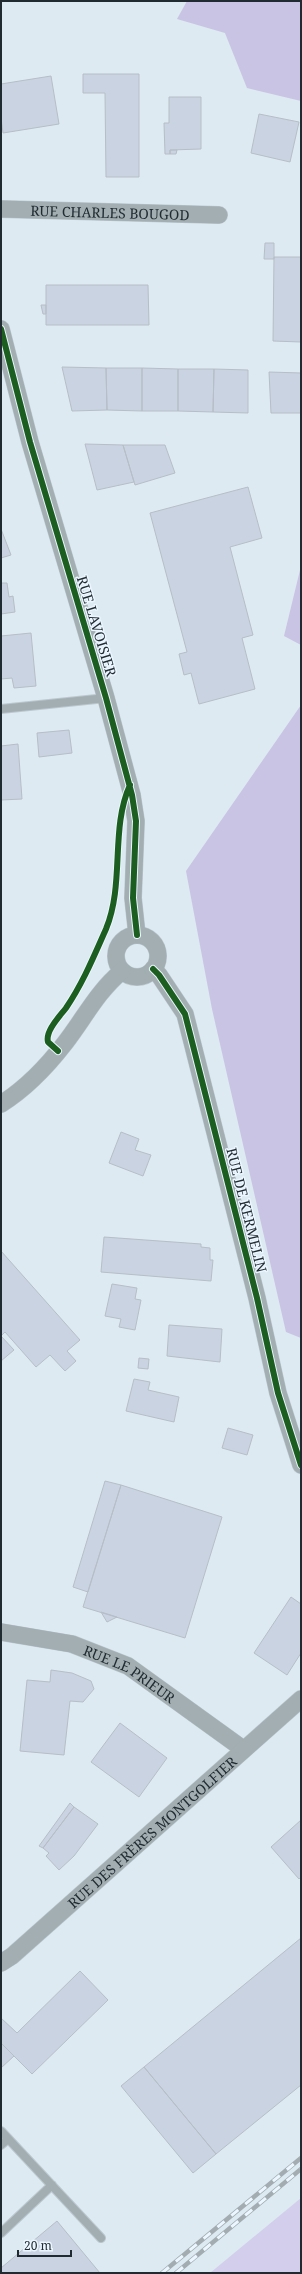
<svg xmlns="http://www.w3.org/2000/svg" width="302" height="2274" font-family="'Noto Serif',serif">
<rect width="100%" height="100%" fill="#ddeaf2"/>
<path fill="#d2ceeb" d="M301,2198V2273H210Z"/>
<path fill="#c9c4e4" d="M187,1H301V101L247,88L225,33L177,19Z
M301,566V645L284,636Z
M301,705V1338L286,1332L212,1009L186,871Z"/>
<path fill="#cad3e1" stroke="#b6bec7" d="M83,74H139V177H106L105,93H83Z
M51,76L59,124L3,133L1,118V84Z
M169,97H201V149L170,150V154H165L164,123H169Z
M259,114L299,122L290,162L251,153Z
M170,150H177L176,154H170Z
M265,243H274V259H264Z
M274,257H301V342L273,341Z
M46,285H148L149,325H46Z
M41,305H46V314H43Z
M62,367L106,368L107,410L72,411Z
M106,368H142V411L107,410Z
M142,368L178,369V411H142Z
M178,369H214L213,412L178,411Z
M214,369L248,370V413L213,412Z
M269,372L301,373V413H271Z
M85,444L123,445L134,482L97,490Z
M123,445H165L175,473L135,485Z
M248,487L262,538L230,547L253,635L242,638L255,689L199,704L191,673L184,675L179,654L187,652L150,513Z
M1,529L11,555L1,558Z
M1,583H7L9,597L13,596L15,612L1,614Z
M31,633L36,686L14,688L12,678L1,679V636Z
M69,730L72,753L39,757L37,733Z
M18,744L22,799L1,800V746Z
M121,1132L139,1139L135,1150L151,1155L143,1176L109,1163Z
M104,1237L201,1244V1247L210,1248V1260H213L211,1281L101,1272Z
M1,1251L80,1340L67,1351L76,1361L65,1371L50,1355L36,1367L5,1332L1,1336Z
M112,1284L137,1288L135,1299L141,1300L135,1330L119,1327L121,1319L105,1316Z
M169,1325L222,1329L220,1362L167,1356Z
M1,1336L14,1350L1,1361Z
M139,1358L149,1359L148,1369L138,1368Z
M134,1379L150,1382L148,1390L179,1397L174,1422L126,1411Z
M228,1428L253,1435L247,1455L222,1448Z
M105,1481L121,1485L88,1592L73,1587Z
M121,1485L222,1517L185,1638L83,1607Z
M291,1597L301,1604V1653L287,1675L254,1653Z
M101,1612L117,1617L107,1622Z
M51,1670L72,1673L91,1681L94,1689L83,1702L70,1701L64,1755L20,1751L27,1680L50,1682Z
M120,1723L167,1758L139,1797L91,1762Z
M70,1803L74,1807L43,1848L39,1846Z
M74,1807L98,1824L74,1856L59,1870L46,1856L49,1853L43,1848Z
M301,1820V1877L299,1879L271,1847Z
M301,1938V2085L216,2154L144,2067Z
M80,1971L108,2000L32,2074L1,2043V2018L17,2033Z
M1,2043L14,2056L1,2068Z
M144,2067L216,2154L193,2173L121,2086Z
M57,2221L100,2273H1V2268Z"/>
<g fill="none" stroke-linecap="round" stroke-linejoin="round">
<defs>
<path id="lane" d="M1,709L106,698
M1,2131L101,2238
M1,2145L8,2139
M1,2233L52,2185"/>
<g id="street">
<path id="s1" d="M1,209L219,215"/>
<path d="M1,329L30,442L106,698L132,795L136,821L133,898L137,935"/>
<circle cx="137" cy="956" r="21"/>
<path d="M153,969L159,975L185,1014L257,1298L278,1393L301,1465"/>
<path d="M1,1104C25,1089 48,1065 65,1043C85,1017 97,992 122,971"/>
<path id="s2" d="M1,1632L72,1644L128,1666L243,1749"/>
<path id="s3" d="M1,1963L12,1956L301,1699"/>
</g>
</defs>
<use href="#lane" stroke="#bcc7ce" stroke-width="10"/>
<use href="#street" stroke="#bcc7ce" stroke-width="18"/>
<use href="#lane" stroke="#a2aeb1" stroke-width="8"/>
<use href="#street" stroke="#a2aeb1" stroke-width="17"/>
<defs>
<path id="rail" d="M162,2273L301,2158
M176,2273L301,2169"/>
</defs>
<use href="#rail" stroke="#a2acb1" stroke-width="4.5"/>
<use href="#rail" stroke="#ebf6ff" stroke-width="3" stroke-dasharray="9" stroke-linecap="butt"/>
<defs>
<path id="cycleway" d="M1,329L30,442L106,698L132,795L136,821L133,898L137,935
M153,969L159,975L185,1014L257,1298L278,1393L301,1465
M58,1051L48,1042C45,1031 60,1016 66,1008C83,983 94,956 106,929C125,883 110,829 130,785"/>
</defs>
<use href="#cycleway" stroke="#ebf6ff" stroke-width="8"/>
<use href="#cycleway" stroke="#1b5e20" stroke-width="6"/>
</g>
<g text-anchor="middle" dominant-baseline="central" stroke-width="3" stroke-linejoin="round" paint-order="stroke">
<g font-size="14" fill="#1f2a31" stroke="#ebf6ff">
<text stroke="none"><textPath href="#s1" startOffset="109">RUE CHARLES BOUGOD</textPath></text>
<text transform="translate(97 626) rotate(73)">RUE LAVOISIER</text>
<text transform="translate(247 1210) rotate(76)">RUE DE KERMELIN</text>
<text stroke="none"><textPath href="#s2" startOffset="137">RUE LE PRIEUR</textPath></text>
<text stroke="none"><textPath href="#s3" startOffset="200">RUE DES FRÈRES MONTGOLFIER</textPath></text>
</g>
</g>
<rect width="302" height="2274" fill="none" stroke="#1f2a31" stroke-width="4"/>
<path d="M18 2250v6h53v-6" fill="none" stroke="#1f2a31" stroke-width="2"/>
<text x="24" y="2250" font-size="12" fill="#1f2a31" stroke="#ebf6ff" stroke-width="3" paint-order="stroke">20 m</text>
</svg>
